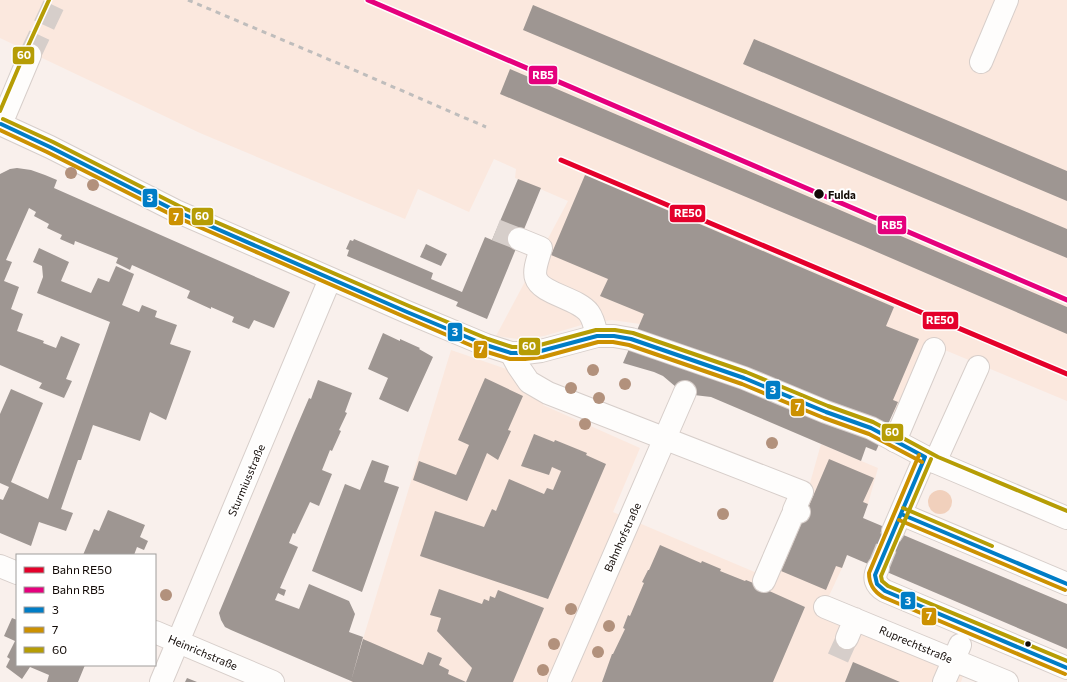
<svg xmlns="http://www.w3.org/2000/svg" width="1067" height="682" font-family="Commissioner,sans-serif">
<rect width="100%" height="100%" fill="#f9f0ec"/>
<path fill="#fbe8de" d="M0,0H1067V401L928,343L898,414L640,324L612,320L585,324L544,336L531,338L518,339L496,336L568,201L515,178L516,169L494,159L469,212L418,189L405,219L200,133L0,38Z
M451,350L544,382L548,393L543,405L640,448L613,512L764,576L799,512L810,483L821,444L878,468L868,504L842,568L821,613L963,676L961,682H351L363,639Z"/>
<path fill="#f1d0bc" d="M928 502a12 12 0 1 1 24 0a12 12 0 1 1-24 0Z"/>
<path fill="#9e9692" d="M533,5L1067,229V258L523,30Z
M754,39L1067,171V201L743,64Z
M510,69L1067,307V334L863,246L500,94Z
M17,168L31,170L45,175L57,180L54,188L290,292L274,328L254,320L249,329L232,322L234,317L211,307V309L187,298L190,291L132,265L130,270L116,263L118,258L75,241L74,245L60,239L62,235L47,228L49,224L34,216L36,212L29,208L6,260L12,262L4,281L19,287L11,309L23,314L17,331L44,341L43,343L56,348L61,336L80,344L66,379L72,381L64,398L39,388L42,383L0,365V174L10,169Z
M585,175L894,307L886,326L919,339L893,400L898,402L876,451L866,447L861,461L711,397L694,395L676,387L663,376L654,372L623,363L644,314L600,296L608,279L551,255Z
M518,179L541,188L487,319L456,306L458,302L347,256L349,250L346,249L350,240L353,241L354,239L433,273L431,279L462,292L485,237L492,240Z
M426,244L447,254L441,266L420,257Z
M39,248L69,262L61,281L91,293L98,278L109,282L116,266L134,274L122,305L139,312L142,305L157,311L155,317L177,325L170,344L191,351L166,420L150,412L140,441L93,425L81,460H78L61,509L73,513L66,531L39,522L31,546L0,533V499L3,500L9,487L0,483V414L11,389L43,403L11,482L48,499L110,322L37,293L43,277L42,266L33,262Z
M383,333L400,341V339L420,348L419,349L433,357L408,412L379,399L388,378L368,369Z
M485,378L523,396L508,430L511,431L498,460L487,453L467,501L413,480L419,461L456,475L469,445L458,440Z
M318,380L352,393L345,412L347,413L339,430L341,431L332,451L330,450L322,470L332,474L319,506L310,502L295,534L293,533L289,543L298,547L280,588L286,590L284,596L278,593L275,600L299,609L309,584L349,601L355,614L349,632L363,637L351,681L231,630L225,627L221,620L219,613L294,433L309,398L311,399Z
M534,434L554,442L555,440L587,453L586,455L606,464L548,599L420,556L435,511L484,527L492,509L496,511L509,479L544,494L547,488L553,490L561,471L552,467L549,475L521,466Z
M829,459L874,478L863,502L868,504L863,518L1067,604V649L847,555L842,568L836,566L826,590L781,571Z
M372,460L389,466L384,482L399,487L362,592L312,571L345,484L360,490Z
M108,510L145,525L140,537L148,541L144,550L137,547L134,555H83L94,529L99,531Z
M660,545L701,563L702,561L721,569L720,571L745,581L746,580L758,585V586L805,607L773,682H602L612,654H613L625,629L623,628L628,615L630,616L644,583L642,582L648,570H649Z
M439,589L482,604L484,599L489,601L490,596L495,598L498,590L544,608L513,682H466L472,668L437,631L441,618L430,615Z
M12,618L17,620V665H85L78,682H47L49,675L30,667L22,679L6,667L10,659L7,657L15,641L4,636Z
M363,639L423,665L428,652L442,658L439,665L449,670L448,674L466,682H353L351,681Z
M853,662L900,682H845Z
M187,678L197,682H185Z"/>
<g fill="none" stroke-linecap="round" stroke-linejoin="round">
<path stroke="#d6ceca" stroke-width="22" stroke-dasharray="22 11" stroke-linecap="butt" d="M496,230L519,239
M878,568L893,531
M838,658L847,638"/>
<path stroke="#d6ceca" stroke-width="22" stroke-dasharray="22 11" stroke-linecap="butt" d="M30,55L56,0"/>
<defs>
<path id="minor" d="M981,62L1007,0
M519,239L541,248C539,256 533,270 536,278C541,294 578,298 589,313C594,320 595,328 597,336
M511,353L518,366L529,382L548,393L802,492L794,510L799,512
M895,441L934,349
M935,462L978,367
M901,514L1067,584
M893,531L925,457
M0,566L17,573
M878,568C873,578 875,585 885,591L1067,668
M764,581L792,516
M825,607L1007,682
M155,632L273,682
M847,638L855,619
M161,682L330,279
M559,682L685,392
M944,682L960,645"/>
<path id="major" d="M0,124L50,147L176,211L407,312L486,345L511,353H525L541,351L597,336H614L631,339L744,378L826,412L871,428L935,462L1067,518
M1,124L30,55"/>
</defs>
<use href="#minor" stroke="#d7ceca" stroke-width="24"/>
<use href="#major" stroke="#d7ceca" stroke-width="24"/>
<use href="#minor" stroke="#fefdfc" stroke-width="22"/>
<use href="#major" stroke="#fefdfc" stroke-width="22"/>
<path stroke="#bfbdbc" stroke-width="3" stroke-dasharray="5 5" stroke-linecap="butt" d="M188,0L361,73L486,127"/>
<defs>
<path id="bus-1" d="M1,124L50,147L176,211L407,312L486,345L511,353H525L541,351L597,336H614L631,339L744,378L826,412L871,428L925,457
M925,457L875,575L877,584L885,591L1067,668
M901,514L1067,584"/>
<path id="bus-2" d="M0,130L47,152L174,216L405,317L484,351L510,359H525L543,357L598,342H613L629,345L742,384L824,418L869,434L922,462
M919,455L869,573C869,584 873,591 883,597L1065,674
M899,520L1065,590"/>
<path id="bus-3" d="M0,111L23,57L49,0
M3,119L53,142L179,206L409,306L488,339L512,347H525L540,345L596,330H615L633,333L746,372L828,406L873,422L938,457L1067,511
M931,459L881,576L882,581L888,586L1067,661
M903,508L992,546"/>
</defs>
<use href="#bus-1" stroke="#fff" stroke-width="7"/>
<use href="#bus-2" stroke="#fff" stroke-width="7"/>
<use href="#bus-3" stroke="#fff" stroke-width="7"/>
<use href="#bus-1" stroke="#007dc6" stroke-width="4"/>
<use href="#bus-2" stroke="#cc9101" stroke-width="4"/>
<use href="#bus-3" stroke="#b69d05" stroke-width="4"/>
<defs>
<path id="rail-1" d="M561,160L1067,374"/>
<path id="rail-2" d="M368,0L1067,300"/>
</defs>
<use href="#rail-1" stroke="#fff" stroke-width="8"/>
<use href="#rail-2" stroke="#fff" stroke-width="8"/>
<use href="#rail-1" stroke="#e4002b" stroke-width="5"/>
<use href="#rail-2" stroke="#e5007d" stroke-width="5"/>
</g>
<g fill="#b2917c">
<circle cx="71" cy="173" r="6"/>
<circle cx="93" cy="185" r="6"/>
<circle cx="593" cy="370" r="6"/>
<circle cx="625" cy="384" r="6"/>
<circle cx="571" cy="388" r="6"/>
<circle cx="599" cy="398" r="6"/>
<circle cx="585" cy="424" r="6"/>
<circle cx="772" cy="443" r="6"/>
<circle cx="723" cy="514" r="6"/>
<circle cx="166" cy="595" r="6"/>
<circle cx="571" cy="609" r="6"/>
<circle cx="609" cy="626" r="6"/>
<circle cx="554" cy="644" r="6"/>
<circle cx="598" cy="652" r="6"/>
<circle cx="543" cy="670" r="6"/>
</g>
<g fill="#120a06" stroke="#fff" stroke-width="1.5">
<circle cx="819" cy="194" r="5.5"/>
<circle cx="1028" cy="644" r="3.5"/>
</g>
<g text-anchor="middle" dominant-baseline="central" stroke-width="4" stroke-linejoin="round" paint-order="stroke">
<g font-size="11" font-weight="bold" fill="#120a06" stroke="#fff" text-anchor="start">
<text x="828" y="194">Fulda</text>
</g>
<g font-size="11" fill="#120a06" stroke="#fff">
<text transform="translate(246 480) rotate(-67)">Sturmiusstraße</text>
<text transform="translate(622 537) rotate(-66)">Bahnhofstraße</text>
<text transform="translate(916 644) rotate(23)">Ruprechtstraße</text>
<text transform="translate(203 652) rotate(23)">Heinrichstraße</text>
</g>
</g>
<g stroke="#fff" stroke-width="1.5">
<rect x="12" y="46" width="23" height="19" rx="4" fill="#b69d05"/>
<rect x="528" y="65" width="30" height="20" rx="4" fill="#e5007d"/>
<rect x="142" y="188" width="16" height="20" rx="4" fill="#007dc6"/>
<rect x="669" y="204" width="37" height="19" rx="4" fill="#e4002b"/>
<rect x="191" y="207" width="23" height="19" rx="4" fill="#b69d05"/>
<rect x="168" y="207" width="16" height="19" rx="4" fill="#cc9101"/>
<rect x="877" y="215" width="30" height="20" rx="4" fill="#e5007d"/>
<rect x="922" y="311" width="37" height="19" rx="4" fill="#e4002b"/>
<rect x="447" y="322" width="16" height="20" rx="4" fill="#007dc6"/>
<rect x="518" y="337" width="23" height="19" rx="4" fill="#b69d05"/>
<rect x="473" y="340" width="15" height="19" rx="4" fill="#cc9101"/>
<rect x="765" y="380" width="16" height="20" rx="4" fill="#007dc6"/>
<rect x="790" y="398" width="15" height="19" rx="4" fill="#cc9101"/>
<rect x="881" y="423" width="23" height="19" rx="4" fill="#b69d05"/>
<rect x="900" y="591" width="16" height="19" rx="4" fill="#007dc6"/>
<rect x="921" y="607" width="16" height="19" rx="4" fill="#cc9101"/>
</g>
<g font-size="11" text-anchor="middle" font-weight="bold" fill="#fff">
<text x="24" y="59">60</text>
<text x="543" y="79">RB5</text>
<text x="150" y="202">3</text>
<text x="688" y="217">RE50</text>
<text x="202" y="220">60</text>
<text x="176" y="221">7</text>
<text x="892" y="229">RB5</text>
<text x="940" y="324">RE50</text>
<text x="455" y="336">3</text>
<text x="529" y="350">60</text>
<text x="481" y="353">7</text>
<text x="773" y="394">3</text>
<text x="798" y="411">7</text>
<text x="892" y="436">60</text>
<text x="908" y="605">3</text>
<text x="929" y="620">7</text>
</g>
<rect x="16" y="554" width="140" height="112" fill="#ffffff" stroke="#a09d9b"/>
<rect x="24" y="567" width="20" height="6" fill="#e4002b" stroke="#a09d9b"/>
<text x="52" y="574" font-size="12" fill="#120a06">Bahn RE50</text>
<rect x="24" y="587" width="20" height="6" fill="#e5007d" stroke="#a09d9b"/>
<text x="52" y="594" font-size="12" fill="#120a06">Bahn RB5</text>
<rect x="24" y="607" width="20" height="6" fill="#007dc6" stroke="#a09d9b"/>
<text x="52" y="614" font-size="12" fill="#120a06">3</text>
<rect x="24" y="627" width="20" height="6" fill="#cc9101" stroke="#a09d9b"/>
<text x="52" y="634" font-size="12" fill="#120a06">7</text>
<rect x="24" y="647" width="20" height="6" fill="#b69d05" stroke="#a09d9b"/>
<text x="52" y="654" font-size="12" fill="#120a06">60</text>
</svg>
